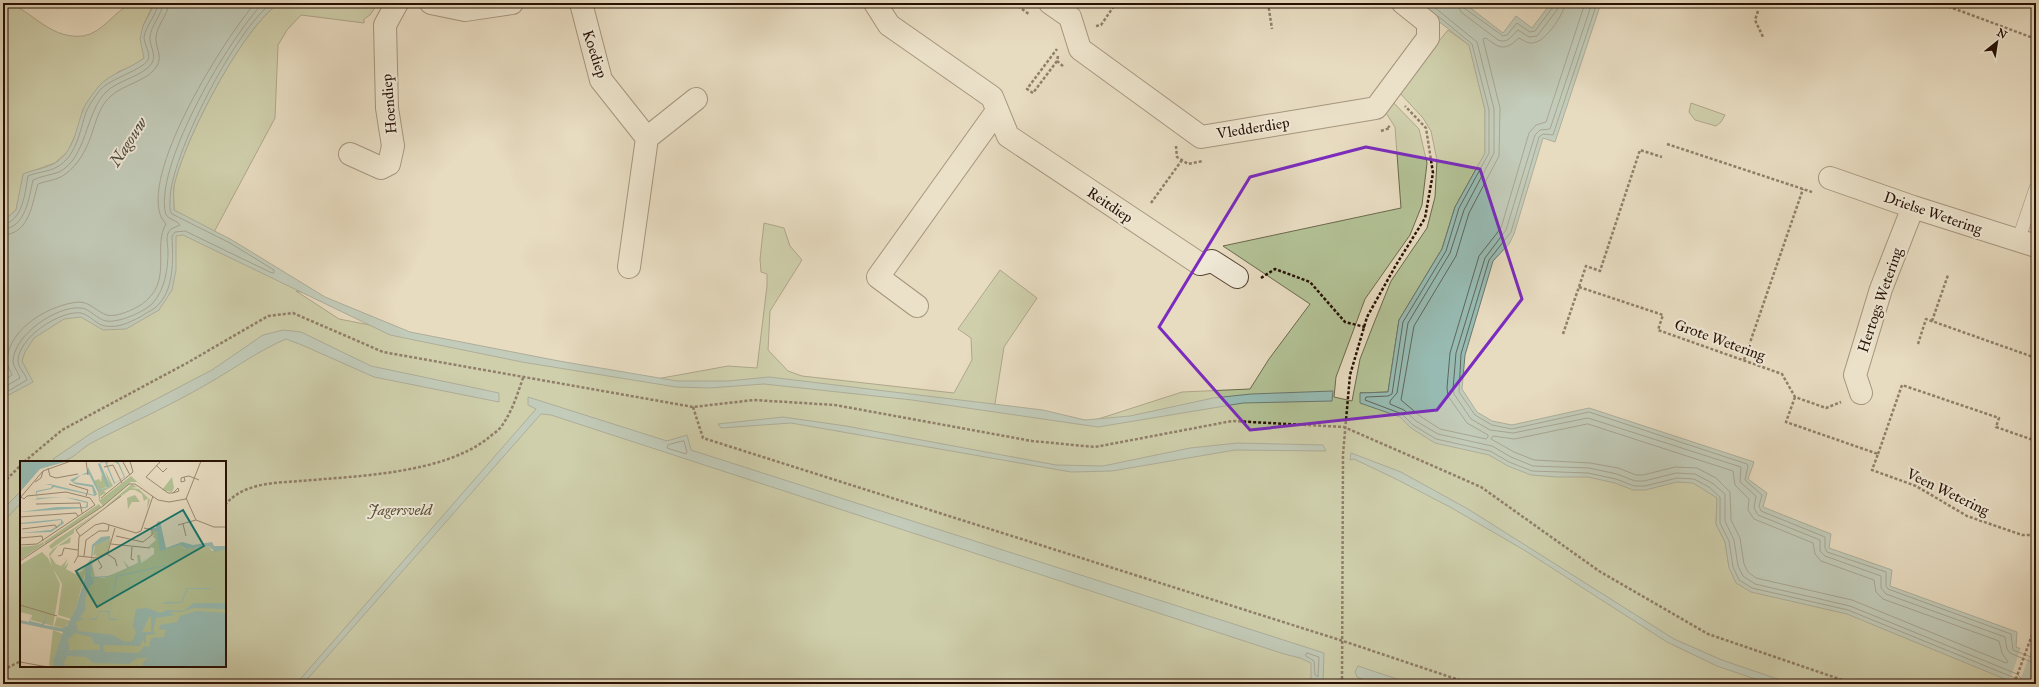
<svg xmlns="http://www.w3.org/2000/svg" width="2039" height="687" font-family="'IM FELL Great Primer',serif">
<rect width="100%" height="100%" fill="#e7dbc0"/>
<filter id="stains"><feTurbulence type="fractalNoise" baseFrequency=".005" numOctaves="4"/><feColorMatrix values="0 0 0 0 .2 0 0 0 0 .09 0 0 0 0 .02 0 0 0 .5 -.17"/></filter>
<radialGradient id="worn" r=".72"><stop offset=".6" stop-color="#630" stop-opacity="0"/><stop offset="1" stop-color="#630" stop-opacity=".3"/></radialGradient>
<path fill="#b2c195" stroke="#6c684c" fill-rule="evenodd" d="M3,3C27,3 46,40 83,36C103,33 114,11 131,4C135,1 144,3 149,3L152,7L143,26L144,58L137,64L118,72L83,109L79,127L68,151L55,163L24,174L16,210L3,221Z
M279,3H378L370,15L364,19V23L301,15L287,30L278,45L275,118L213,234L316,295L296,291L339,319L651,380L728,366L757,368L767,286V274L761,272L760,259L764,223L784,228L790,246L802,260L770,311L768,350L788,371L802,376L954,393L972,360L971,338L958,329L1000,270L1037,298L1004,347L994,410L1092,421L1182,392L1250,389L1269,359L1310,304L1223,246L1401,208L1395,127L1384,110L1389,98L1419,129L1427,163L1422,205L1410,235L1365,299L1336,377L1334,397L1352,401L1360,359L1374,323L1391,281L1427,228L1435,197L1437,160L1431,131L1423,118L1398,91L1448,30L1469,45L1485,110V153L1455,207L1442,249L1399,320L1388,392L1360,393L1673,466L1717,498L1716,524L1725,542L1729,567L2032,684H3V330L174,210C174,203 173,194 174,186C184,140 241,30 279,3ZM21,462H225V666H21Z
M1691,103L1725,115L1721,122L1716,126L1695,120L1689,112Z"/>
<path fill="#97bbb3" stroke="#6a776d" d="M155,3H279C241,30 184,140 174,186C173,194 174,203 174,210L232,240L325,297L410,332L559,361L677,381H728L769,377L1043,410L1085,420L1130,416L1213,398L1251,394L1333,391L1332,401L1243,403L1098,427L912,400L764,384L710,388L676,387L522,362L390,335L183,235L176,236V270L172,290L159,310L126,329L103,330L81,317L64,319L34,338L25,352L22,361L33,382L3,398V221L16,210L23,174C32,170 48,168 55,163C74,152 76,128 83,110C86,102 93,94 98,87C110,73 130,69 144,58L140,39L143,26Z
M1415,3H1464L1503,33L1516,16L1532,28L1551,3H1601L1555,142L1543,138L1514,234L1509,244L1493,261L1465,355L1462,389L1477,412L1492,421L1512,425L1589,408L1754,462L1748,479L1767,493L1763,507L1831,534L1829,548L1892,570L1890,586L2017,632L2016,647L2036,655V684H2017L1847,614L1751,592L1736,583L1729,568L1725,542L1716,524L1717,498L1693,483L1677,482L1645,490H1633L1615,483L1588,477H1557L1531,475L1508,466L1489,455L1435,443L1411,428L1400,417L1360,403V393L1388,392L1399,320L1442,249L1455,207L1485,153V110L1469,45Z
M283,330L301,332L371,366L499,393V402L374,377L302,345L286,339C260,350 238,366 214,380C176,403 135,421 95,441C80,448 73,462 56,462L53,459L93,432L212,370L263,335Z
M528,397L667,441L687,435L691,450L1324,653L1323,684H1311V663L1300,658L1284,654L551,415L541,414L303,684H296L536,409L528,405Z
M783,417L846,426L1056,465L1103,466L1190,448L1238,443L1323,445L1326,451L1235,450L1112,471L1071,472L791,423L721,428L718,424Z
M1351,453L1401,472L1468,509L1674,639L1722,660L1792,684H1770L1717,666L1667,642L1524,550L1450,507L1396,479L1354,459L1350,460Z
M21,491V503L3,522V509Z
M1358,666L1412,684H1377L1357,677L1355,672Z"/>
<path fill="#e7dbc0" d="M2021,647L2031,651L2019,684H2012L2009,683Z"/>
<g fill="none" stroke-linecap="round" stroke-linejoin="round">
<path stroke="#5e665b" stroke-width="1" d="M1429,3L1477,42L1494,109V153L1464,210L1450,253L1408,323L1397,393L1390,401V404L1404,410L1416,421L1438,434L1492,446L1511,457L1533,466L1589,468L1617,474L1635,481H1644L1676,473L1695,474L1712,483L1725,494V521L1734,540L1738,566L1743,576L1755,584L1850,606L2017,674L2021,678L2023,684
M1457,3L1461,12L1498,40C1508,44 1511,36 1518,30L1529,37L1537,36L1557,10L1559,3
M1462,3L1464,8L1503,36L1507,35L1517,23L1530,32L1535,31L1553,7L1554,3
M1565,3C1565,13 1546,40 1536,42C1529,45 1525,41 1519,38C1505,51 1500,49 1486,38L1483,39L1500,108L1499,156L1469,213L1456,256L1414,326L1401,400L1420,416L1440,429L1486,439L1488,437V435L1467,423L1448,396L1447,388L1450,353L1479,256L1501,228L1529,133L1536,125L1546,122L1585,3
M1592,3L1550,129L1540,130L1535,135L1506,230L1485,258L1456,353L1453,389L1454,394L1471,419L1490,430L1513,433L1588,418L1741,467L1740,482L1756,496L1754,508L1758,515L1820,540V551L1825,556L1881,576V588L1886,594L2005,637L2007,649L2010,653L2036,664
M1597,3L1553,135L1543,134L1539,137L1511,232L1489,260L1461,354L1459,392L1475,415L1492,425L1512,429L1589,412L1747,464L1748,466L1745,480L1762,495L1759,506L1761,511L1825,537V548L1827,552L1886,572V586L1888,589L2011,634L2013,650L2036,659
M1438,16L1472,44L1489,110V153L1459,208L1446,251L1403,322L1392,394L1388,396L1366,397L1365,400L1402,414L1413,425L1436,439L1490,451L1509,462L1532,471L1588,473L1616,479L1634,486H1645L1677,478L1694,479L1709,487L1720,497V523L1729,541L1733,567L1739,580L1752,588L1848,610L2015,678L2018,684
M3,224C23,222 25,192 28,176C37,172 48,172 57,167C76,157 80,131 86,112C89,105 96,95 101,89C112,78 142,70 148,60C151,54 144,44 144,37C146,25 157,15 158,3
M3,229C26,228 29,197 33,180C41,176 51,175 59,172C87,158 85,113 106,92C118,80 144,76 152,63C157,55 149,45 150,37C151,25 162,15 163,3
M3,235C30,234 32,203 38,184C46,181 57,180 64,175C79,165 88,147 93,130C97,118 101,104 111,96C124,84 148,81 157,66C163,56 155,47 156,37C157,25 168,15 169,3
M3,381L12,375C11,371 7,367 7,361C8,328 51,304 79,302C90,302 97,312 107,315C117,318 141,307 148,299C171,277 153,245 166,224C164,221 161,218 160,214C145,165 223,41 255,3
M3,388L20,378C19,373 14,368 13,362C13,335 57,305 82,308C91,310 97,319 106,321C119,323 144,312 153,303C165,289 168,269 168,252C168,246 166,239 168,233L171,229L180,225C176,219 166,220 165,211C157,160 228,40 263,3
M3,394L27,380C26,374 18,368 18,361C18,338 60,310 81,313C90,315 97,325 105,326C119,328 128,323 140,317C144,314 151,311 155,308C175,291 173,259 172,236L175,232L185,231L272,273H274V270L230,243L172,214C169,210 170,205 170,200C170,157 236,28 272,3
M1588,424L1733,471L1735,485L1749,499L1748,510L1754,519L1813,543L1815,554L1821,561L1874,580L1876,592L1883,599L1999,641L2002,653L2008,662L2006,663L1852,600L1756,578L1748,572L1744,564L1740,538L1731,520L1730,492L1716,478L1697,468L1675,467L1643,475H1636L1618,468L1590,463L1534,460L1514,452L1491,439L1493,436L1514,439Z
M684,441L687,452L686,454L667,448L668,445Z
M1307,653L1319,657L1318,677L1315,675L1314,661L1306,656Z"/>
<defs>
<path id="lane" d="M2018,241L2036,188"/>
<path id="street" d="M431,3L465,10L512,3
M581,3L601,80L647,138
M875,3L889,25L992,97L1008,136L1200,264L1212,261L1237,277
M1050,3L1070,17L1080,49L1201,137L1376,108L1428,38V23L1403,3
M350,154L381,168L389,164L393,146L387,108L385,25L397,3
M1830,178L1913,207L2036,246
M629,267L647,138L696,99
M917,306L878,277L997,111
M1861,393L1855,375L1881,289L1913,207"/>
</defs>
<use href="#lane" stroke="#564332" stroke-width="14"/>
<use href="#street" stroke="#564332" stroke-width="24"/>
<path stroke="#261003" stroke-width="2.5" stroke-dasharray="3 2" stroke-linecap="butt" d="M1014,3L1030,15
M1268,3L1272,29
M1939,3L2036,39
M1758,11L1755,20L1763,37
M1096,26L1101,25L1116,3
M1058,56L1057,61L1064,67
M1057,61L1033,93L1027,89L1057,49
M1381,131L1390,128L1388,126
M1667,144L1812,192
M1176,146L1177,157L1188,164L1203,161
M1151,203L1182,160
M1261,278L1275,269L1310,282L1345,322L1365,327
M1579,287L1663,315L1658,330L1782,374L1795,397L1826,408L1841,402
M1932,321L1948,275
M1563,334L1586,266L1600,271L1640,150L1662,157
M1918,344L1926,319L2036,358
M1744,360L1803,189
M1795,397L1786,422L1878,454L1872,470L1916,486L1967,516L2022,535H2036
M693,407L703,438L1343,641L1471,684
M1878,454L1902,385L1999,418L1996,427L2036,441
M24,462L62,430L187,363L268,316L293,313L383,352L693,407L754,400L835,405L1032,441L1095,447L1232,421L1344,427L1481,487L1599,571L1708,634L1854,684
M3,483L21,465
M225,505C243,483 273,483 300,481C357,476 441,474 487,439C491,435 497,432 501,427C512,412 517,395 523,378
M3,670L21,661
M1342,684L1343,454L1350,375L1367,317L1396,265L1425,218L1433,173L1426,128L1405,106
M2014,684L2036,624"/>
<use href="#lane" stroke="#efe8d6" stroke-width="13"/>
<use href="#street" stroke="#efe8d6" stroke-width="22"/>
</g>
<path d="M0 0H2039V687H0ZM1366,147L1480,169L1522,299L1437,410L1250,430L1159,327L1250,177Z" fill="#e7dbc0" fill-opacity=".55" fill-rule="evenodd"/>
<path fill="none" stroke="#7b2cbf" stroke-width="3" stroke-linejoin="round" d="M1366,147L1480,169L1522,299L1437,410L1250,430L1159,327L1250,177Z"/>
<g text-anchor="middle" dominant-baseline="central" stroke-width="4" stroke-linejoin="round" paint-order="stroke">
<g font-size="15" fill="#261003" stroke="#efe8d6">
<text transform="translate(595 54) rotate(72)">Koediep</text>
<text transform="translate(389 104) rotate(-95)">Hoendiep</text>
<text transform="translate(1253 128) rotate(-9)">Vledderdiep</text>
<text transform="translate(1110 205) rotate(34)">Reitdiep</text>
<text transform="translate(1933 213) rotate(19)">Drielse Wetering</text>
<text transform="translate(1880 300) rotate(-71)">Hertogs Wetering</text>
<text transform="translate(1720 340) rotate(20)">Grote Wetering</text>
<text transform="translate(1948 492) rotate(26)">Veen Wetering</text>
</g>
<g font-size="15" font-style="italic" fill="#574e36" stroke="#efe8d6">
<text x="400" y="510">Jagersveld</text>
</g>
<g font-size="16" font-style="italic" fill="#4e4c41" stroke="#efe8d6">
<text transform="translate(128 142) rotate(-57)">Nagouw</text>
</g>
</g>
<g transform="translate(20 461)">
<rect width="206" height="206" fill="#e7dbc0"/>
<path d="M85,10L93,25L84,30L86,32L80,35V39L111,15L126,29L118,21H111L83,45L79,40L78,31L90,25ZM82,13L88,25L79,29L74,20L79,18L81,21ZM152,16L154,27L152,31L142,29ZM112,23L117,26L111,27L119,28L130,39L127,48L128,37L124,40L122,33L115,29H110L84,47ZM115,34L120,41H112L108,48L107,37ZM79,43L81,46L25,83L24,81ZM83,48L54,69V72L31,88L29,85L36,79ZM133,68L139,73L141,89L160,84L165,88L189,85L192,90L206,87V206L35,205L55,190L49,188L46,184L51,173L56,170L55,162L60,156L66,128L73,117L70,107L73,97L76,99L72,103L75,116L84,117L107,107L103,99L109,106L118,102L117,94H120L121,102L126,99L134,93V87L128,86L136,79L132,74L136,75L132,73ZM51,76L50,82L38,85L30,95L36,103L41,105L46,100L45,97L47,100L44,106L49,101L46,108L55,113L62,110L64,106L66,109L56,147L51,158L38,154L42,123L32,106L29,93L33,88ZM91,78L88,91L82,95L75,96L76,93L73,95L75,84ZM23,81L24,83L0,99V86L18,84ZM22,91L28,97L40,123L33,165L11,159L12,154L0,151V104ZM37,156L51,160L44,167L34,165ZM33,169L43,173L34,197V206L29,204Z" fill="#b2c195"/>
<path d="M0,0H48L20,8L0,31ZM83,0H89L87,3L95,22L104,16L98,3L93,0H98L105,16L94,23L85,1L80,2L90,25L78,31L69,13L61,14L68,11V6L79,29L87,26L78,3ZM61,14L53,21L73,24L77,33L75,35L34,26L31,28L17,31V37L44,36L56,38L68,41V46L66,47L0,51L37,46H66L67,42L44,36L20,38L14,39L17,38L16,30L31,27L32,24H25L30,23L74,34L72,26L55,23L50,19ZM41,58L44,62L31,71L0,72L31,69L41,62V59L16,62L0,63V62ZM140,60L146,87L162,81L173,84L192,81L194,85H206V88L195,91L189,85L166,88L160,84L140,90L137,71L125,67H136L137,61ZM90,75V78L74,85L71,104L72,116L88,115L103,110L138,91L104,110L87,116L73,117L74,122L69,126L65,138V149L60,156L63,158L56,161L58,170L93,174L103,180L112,181L116,171L113,165L116,148L127,147L140,152L147,149L163,150L174,142H205V148L173,147L162,151H148L156,154L136,157L133,171L137,173L126,174V184L123,179L120,185L84,184L83,187L85,191L119,192L124,185L129,186L131,177L144,176L146,169L139,168L140,164L157,161L160,155L176,150L206,152V206H122L123,201L128,197H117L109,203L73,202L66,196L48,195L44,201L45,205H34L33,200L43,171L0,162V159L9,161L11,154L10,160L22,163L27,153L24,164L42,167L47,165L56,147L65,116V105L71,98L72,84L81,76ZM131,155V171H122L129,156ZM55,172L71,176L74,183L80,184V189H50L48,179ZM145,104L148,112L144,105L97,116L89,157L97,158L103,136L147,126L103,136L97,159H89L88,151H79L76,159L66,158L76,157L79,150H90L96,115ZM195,117L191,128H168L162,142L143,143L150,126L144,141H161L167,127H191Z" fill="#97bbb3" fill-rule="evenodd"/>
<path fill="none" stroke="#9a8a74" stroke-width="1" d="M66,0L68,14M141,0L126,16L148,32H153L159,30L158,27L153,32M103,1L110,14M136,4L143,11L147,7M84,6L93,4L102,22M28,7L30,15L36,17L58,13M164,16L165,20L161,21V17L164,16L169,15L179,19M15,21L21,17L23,10M49,23L68,29L66,35M0,37L23,10L51,0M81,37L113,11L110,0M166,37L176,59M16,43L60,42L62,52M0,56L56,52L58,55M176,59L194,66H206M163,63L166,75M158,64L176,59M2,68L35,64L37,67M60,75L56,69L101,35M96,75L123,81L132,74V69L124,67M0,77L22,75L23,80M91,83L130,87M0,84L17,83L75,44L70,37L46,31L7,35L4,38L1,36M112,86L111,98L114,99M87,93L95,98L97,105M38,95L42,94L44,87L58,89M58,95L59,76L75,64L83,62L116,72L121,70L133,35M64,95L66,79L79,70H88L89,64M0,100L83,45L109,23H115L138,39L149,41L166,38L181,0M54,102L58,95L77,97M79,108L82,106L77,97L88,91L95,67M0,144L37,155M0,201L28,206"/>
<path fill="#0f766e" fill-opacity="0.15" stroke="#0f766e" stroke-width="2" d="M163,49L184,85L77,146L56,110Z"/>
<rect width="206" height="206" fill="none" stroke="#261003" stroke-width="2"/>
</g>
<rect width="2039" height="687" fill="none" stroke="#e7dbc0" stroke-width="16"/>
<rect x="4" y="4" width="2031" height="679" fill="none" stroke="#261003" stroke-width="2"/>
<rect x="8" y="8" width="2023" height="671" fill="none" stroke="#261003"/>
<g transform="translate(1997 42) rotate(30)" stroke="#efe8d6" stroke-width="3" paint-order="stroke">
<path d="M0-3L7 15L0 10L-7 15Z" fill="#261003"/>
<text y="-6" font-size="11" font-weight="bold" text-anchor="middle" fill="#261003">N</text>
</g>
<rect width="100%" height="100%" filter="url(#stains)"/>
<rect width="100%" height="100%" fill="url(#worn)"/>
</svg>
